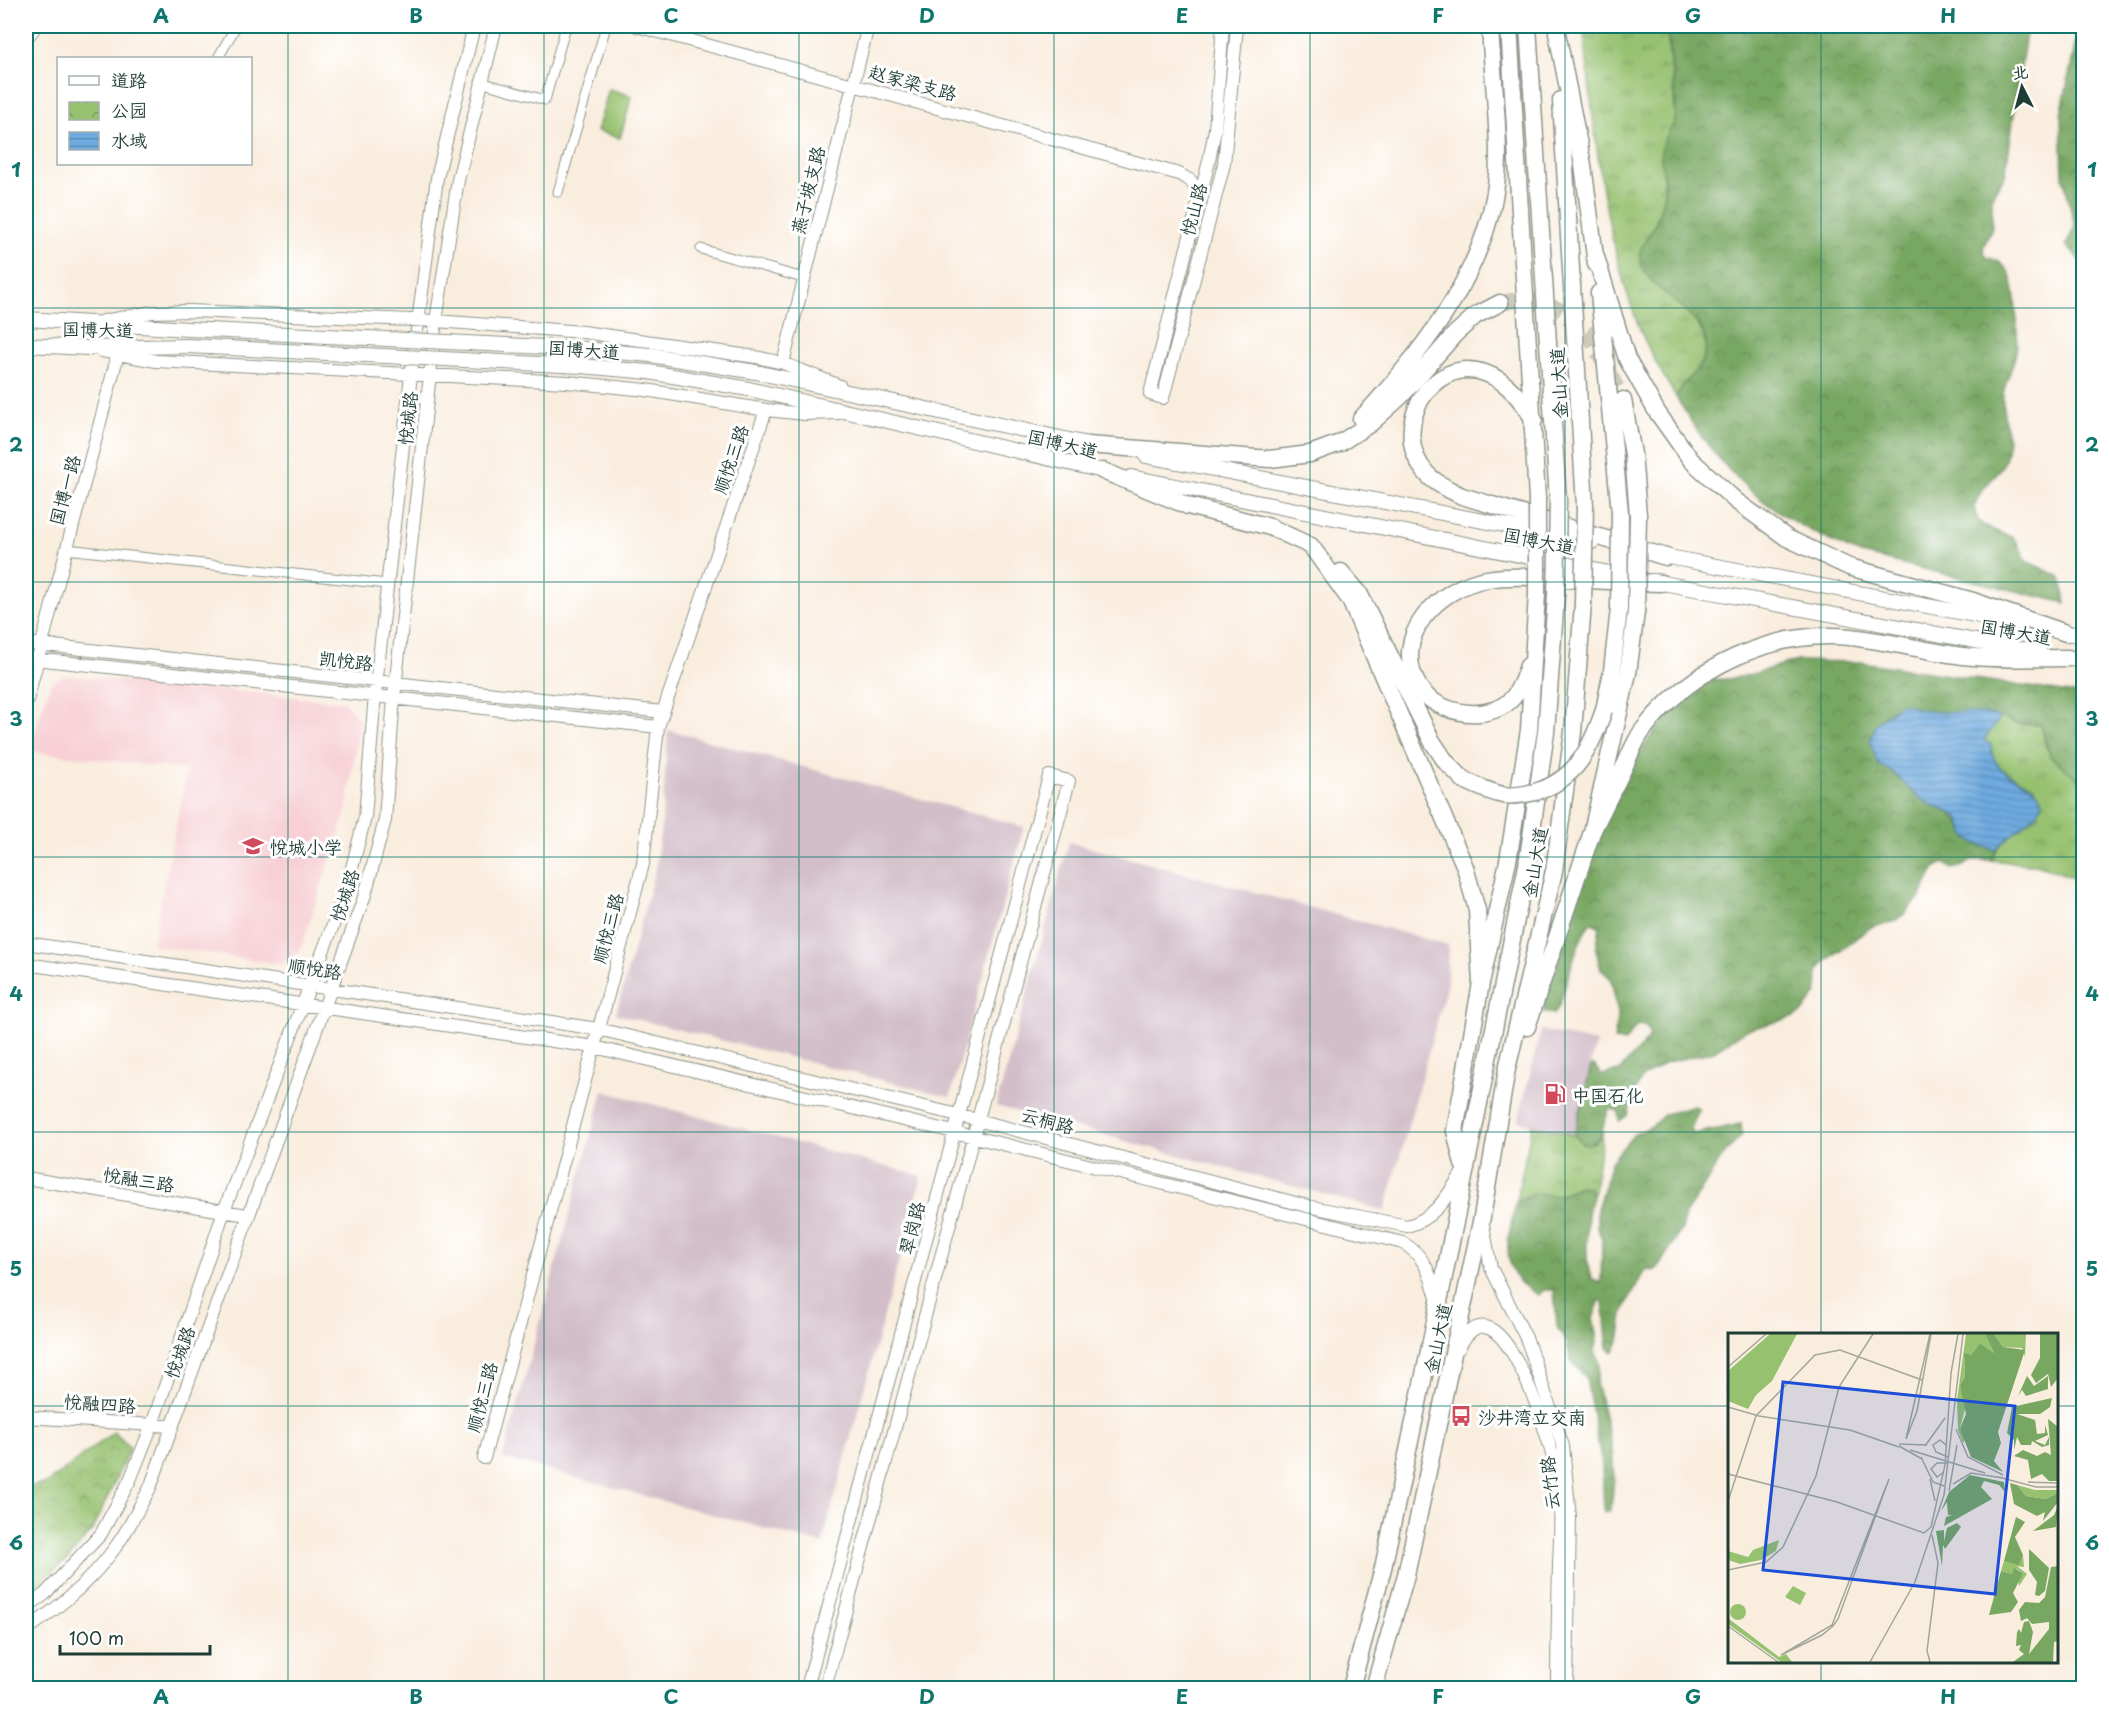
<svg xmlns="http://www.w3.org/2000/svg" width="2109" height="1714" font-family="'Playpen Sans','LXGW WenKai TC',sans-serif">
<defs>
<pattern id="grass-tufts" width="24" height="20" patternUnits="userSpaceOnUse" patternTransform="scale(1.5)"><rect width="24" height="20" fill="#96c16f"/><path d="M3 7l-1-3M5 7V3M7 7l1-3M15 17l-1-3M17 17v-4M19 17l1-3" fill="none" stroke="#7a9e5c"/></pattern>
<pattern id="forest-crowns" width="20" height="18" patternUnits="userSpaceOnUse" patternTransform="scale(1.5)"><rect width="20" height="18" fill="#78a762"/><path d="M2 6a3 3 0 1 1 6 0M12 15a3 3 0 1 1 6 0" fill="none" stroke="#628952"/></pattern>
<pattern id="park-crowns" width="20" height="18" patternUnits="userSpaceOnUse" patternTransform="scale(1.5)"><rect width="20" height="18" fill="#96c16f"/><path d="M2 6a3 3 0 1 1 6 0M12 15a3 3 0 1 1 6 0" fill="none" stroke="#7a9e5c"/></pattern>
<pattern id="water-rules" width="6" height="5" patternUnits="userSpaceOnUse" patternTransform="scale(1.5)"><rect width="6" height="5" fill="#6fabe0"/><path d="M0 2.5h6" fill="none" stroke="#5b8cb6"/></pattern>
</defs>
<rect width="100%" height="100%" fill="#fff"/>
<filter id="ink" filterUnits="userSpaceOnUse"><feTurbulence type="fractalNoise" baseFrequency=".0167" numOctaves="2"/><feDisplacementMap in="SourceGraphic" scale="12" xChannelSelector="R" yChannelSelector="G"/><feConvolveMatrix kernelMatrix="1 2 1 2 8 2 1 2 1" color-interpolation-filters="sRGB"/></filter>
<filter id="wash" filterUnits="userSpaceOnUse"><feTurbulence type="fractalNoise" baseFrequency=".008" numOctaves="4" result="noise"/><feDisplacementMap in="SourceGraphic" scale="24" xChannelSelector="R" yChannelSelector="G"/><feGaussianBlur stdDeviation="1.35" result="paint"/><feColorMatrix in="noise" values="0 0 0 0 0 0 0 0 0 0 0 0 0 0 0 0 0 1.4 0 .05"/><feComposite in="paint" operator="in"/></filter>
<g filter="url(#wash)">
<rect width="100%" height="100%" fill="#f9edde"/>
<path fill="#f7cfd4" d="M65,675L345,702L360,721L346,812L300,951L282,964L152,945L187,770L29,751L50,684Z"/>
<path fill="#d2bdc8" d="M668,730L1024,827L950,1097L616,1014L655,870L662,820Z
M1069,842L1448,945L1447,984L1385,1211L996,1106Z
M1541,1030L1596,1043L1574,1135L1518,1121Z
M603,1091L922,1176L822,1544L503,1458Z"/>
<path fill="url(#grass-tufts)" stroke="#5a7f52" stroke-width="1.5" d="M1583,26H1665L1667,32L1676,119L1662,146L1664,197L1654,228L1645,239L1644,271C1663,295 1717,323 1703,359C1698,372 1683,381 1676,397C1661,372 1646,347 1636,319C1601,226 1594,124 1583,26Z
M1999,717L2020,724H2041L2046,747L2083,783V881L2039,865L1992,860L2004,838L2038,815L2034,786C2014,774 1992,775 1990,745L1984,741C1987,731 1996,728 1999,717Z
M1532,1125L1574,1135L1583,1143H1595L1603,1130L1593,1196L1591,1191C1570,1187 1573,1194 1558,1195C1537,1196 1537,1193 1516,1203Z"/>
<path fill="url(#forest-crowns)" stroke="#4c724b" stroke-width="1.5" d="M1665,26H2027L2005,176L1995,190L1992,200V227L1983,248L1986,257C1995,259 2003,263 2008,271C2016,283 2019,338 2016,352C2014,367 2004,382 2003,396C2001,417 2013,439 2005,460C1999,477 1974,491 1975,510C1976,530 2000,530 2013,538C2020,543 2022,553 2026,561L2061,577L2066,603L1861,554C1774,519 1723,479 1676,397C1682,382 1696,374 1703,360C1723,315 1644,296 1640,258C1638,245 1651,236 1655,225C1658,217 1661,208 1663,199C1669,182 1658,162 1662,145C1665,136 1672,129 1675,121C1678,109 1670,38 1665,26Z
M2079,26H2084L2083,264L2066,245L2075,226L2063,177L2061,115Z
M1798,661L1861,662L2083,695V783L2050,756L2041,724H2020L1990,714H1955L1923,711L1916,707L1893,709L1881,718L1885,767L1937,808C1964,813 1958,832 1976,844C1981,847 1990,848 1996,850L1992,860H1971L1963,866L1952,869L1944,863L1935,868L1920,897L1903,915L1893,922L1871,927L1824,963L1818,972L1817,993L1804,1011L1794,1017L1746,1030L1714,1051L1665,1063L1643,1077L1633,1095L1628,1115L1619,1121L1618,1111L1609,1109L1599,1139L1589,1144L1583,1143L1574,1135L1591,1066L1594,1065L1601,1075L1619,1071L1650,1037L1647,1027L1637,1025L1625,1042L1614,1040L1618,1016L1616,1003L1611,979L1601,969L1596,950L1600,927L1591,922C1579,938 1572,964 1566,983C1562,995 1562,1004 1554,1014L1544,1012L1545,1000C1574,916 1596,825 1642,749C1660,720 1685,698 1713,679C1741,682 1770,666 1798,661Z
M1695,1106L1699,1110L1691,1128L1693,1134L1741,1124L1742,1135L1722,1157L1685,1215L1683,1227L1658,1268L1653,1271L1648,1268C1641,1275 1625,1305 1623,1315C1620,1327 1622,1342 1613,1352L1608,1348L1603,1301L1600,1300L1593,1318L1597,1340L1595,1352L1600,1363L1596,1383L1612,1448L1614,1478L1611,1507L1609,1512H1604L1602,1464L1586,1378L1571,1360L1566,1341L1557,1327L1554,1290H1544L1538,1295C1532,1291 1523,1286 1519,1281C1500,1257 1510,1229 1516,1203L1533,1194L1559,1195L1580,1186L1588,1187L1593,1196C1585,1210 1585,1262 1591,1278L1601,1283L1602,1239L1597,1227V1209L1611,1162L1633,1135L1652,1126L1665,1114Z"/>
<path fill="url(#park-crowns)" stroke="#5a7f52" stroke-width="1.5" d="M114,1432L130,1448L93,1529L69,1558L26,1594V1487L47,1483Z"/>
<path fill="#96c16f" stroke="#5a7f52" stroke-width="1.5" d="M609,89L632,96L620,138L597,131Z"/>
<path fill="url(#water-rules)" stroke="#47748a" stroke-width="1.5" d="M1900,704C1911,704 1917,710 1927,711C1950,714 1978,710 1999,717C1996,728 1987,731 1984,741L1991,744C1992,782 2030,772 2043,801C2041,818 2007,834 1996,850C1986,846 1973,845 1967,836C1962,829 1961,821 1956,815C1947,808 1936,808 1926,802C1908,792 1898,771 1878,765L1870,741L1876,724Z"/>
</g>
<g filter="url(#ink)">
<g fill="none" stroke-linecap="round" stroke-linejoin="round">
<path stroke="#cdcabc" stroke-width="16" stroke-dasharray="16 8" stroke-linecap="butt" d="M1500,303L1525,299L1557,309L1589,334L1623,400"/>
<defs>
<path id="street" d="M218,58L236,26
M480,82L545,100L566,26
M558,192L606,26
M701,249L803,278
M66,549L387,584"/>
<path id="secondary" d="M637,26L1179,174L1191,181L1202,198
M1223,26L1215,129L1209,161L1150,394L1163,398L1224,164L1237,26
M26,39L36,26
M104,321L152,312L191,311L436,321L583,332L756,357L783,363L840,386
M102,351L156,361L567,382L646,390L766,410L805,414L840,413
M783,363L868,26
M26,643L663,712
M26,658L658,727
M26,704L118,354
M26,943L598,1029L958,1115L1307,1206L1407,1226C1435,1219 1448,1195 1463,1172
M26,964L594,1047L954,1132L1403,1243C1426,1256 1431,1277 1438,1301
M26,1178L247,1215
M1483,1225L1491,1268L1527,1340L1563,1446L1570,1517L1567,1688
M1459,1348C1500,1264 1555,1453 1558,1482C1562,1510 1560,1538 1559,1565C1558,1606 1557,1647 1557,1688
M26,1417L171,1426
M484,1458L643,864L658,727L766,410
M26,1607L44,1595L101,1534L130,1480L152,1425L224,1211L346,891L365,817L375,694L411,375L437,178L474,26
M26,1630C60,1607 93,1579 117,1545C130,1527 139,1507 150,1488L365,895L385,820L394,697L436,321L458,180L496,26
M807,1688L1049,776L1069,781L825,1688"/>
<path id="primary" d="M26,319L189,329
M26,345L89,348L188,346
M650,355L756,372L1097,446
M649,372L749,389L1112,473
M1146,456L1592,542
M1131,477L1624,576
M1658,555L2022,624
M1652,581L2040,653
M2056,631L2084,636
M2059,657L2084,661"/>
<path id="highway" d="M1509,26L1537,498
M1528,26L1558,501
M1557,33L1583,165L1596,264
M1561,100L1585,506
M1595,254L1627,359L1657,412L1691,460L1736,501L1787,538L1849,567L1973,601L2066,633
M1599,293L1620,513
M1623,400L1633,454L1638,515
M1361,419C1426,348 1497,259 1498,158C1498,114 1492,69 1490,26
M1534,420C1522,401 1508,381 1485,373C1431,354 1387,430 1427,474C1436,484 1450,490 1462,496L1666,557
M1088,445L1270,459L1310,454L1340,443L1371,423L1401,396L1455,334L1475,316L1500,303
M1103,471L1188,506L1270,527L1311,546L1350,600L1465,867L1477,910L1481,983
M1341,572L1359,593L1432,741L1446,762L1464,780
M1528,666C1525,675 1521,686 1515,695C1494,724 1437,716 1419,687C1389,636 1439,587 1487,579C1511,575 1536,577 1560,579C1594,580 1628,582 1661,583
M1604,710L1612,671L1619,609
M1592,832C1603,809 1615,786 1626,763C1631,752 1636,739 1643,730C1692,667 1770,630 1850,637C1888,641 1925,651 1963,656C1997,660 2034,658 2068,658
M1527,1027L1592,832L1628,673L1636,612
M1463,1164L1455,1131L1481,983L1508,861L1529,730L1537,593
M1351,1688L1383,1568L1427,1361L1527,865L1546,732L1556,596
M1374,1688L1406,1575L1482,1217L1507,1069L1554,871L1573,732L1583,604"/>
</defs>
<use href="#street" stroke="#8c9589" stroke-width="11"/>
<use href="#secondary" stroke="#8c9589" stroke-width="14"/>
<use href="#primary" stroke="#8c9589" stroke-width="16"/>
<use href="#highway" stroke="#8c9589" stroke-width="19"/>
<use href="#street" stroke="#fff" stroke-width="9"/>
<use href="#secondary" stroke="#fff" stroke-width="12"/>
<use href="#primary" stroke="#fff" stroke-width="14"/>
<use href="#highway" stroke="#fff" stroke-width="16"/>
<defs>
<path id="primary-bridge" d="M189,329L584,349L650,355
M188,346L581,366L649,372"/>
<path id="highway-bridge" d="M1537,593V498
M1556,596L1558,501
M1583,604L1585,506
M1619,609L1620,513
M1636,612L1638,515
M1464,780C1477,786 1489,792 1503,795C1513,797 1526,794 1535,792C1576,780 1591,748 1604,710"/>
</defs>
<use href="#primary-bridge" stroke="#8c9589" stroke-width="16" stroke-linecap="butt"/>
<use href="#highway-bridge" stroke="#8c9589" stroke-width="19" stroke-linecap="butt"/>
<use href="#primary-bridge" stroke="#fff" stroke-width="14"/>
<use href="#highway-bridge" stroke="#fff" stroke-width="16"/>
</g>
</g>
<path fill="none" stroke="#0f766e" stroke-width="1.5" stroke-opacity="0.55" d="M288,26V1688M544,26V1688M799,26V1688M1054,26V1688M1310,26V1688M1565,26V1688M1821,26V1334M26,308H2084M26,582H2084M26,857H2084M26,1132H2084M26,1406H1730M2056,1406H2084M1821,1662V1688"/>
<defs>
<symbol id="school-bare" viewBox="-9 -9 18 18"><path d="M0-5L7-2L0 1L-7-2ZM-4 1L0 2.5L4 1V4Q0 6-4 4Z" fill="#d1495b" stroke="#fff" stroke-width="2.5" paint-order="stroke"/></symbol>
<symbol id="fuel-bare" viewBox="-9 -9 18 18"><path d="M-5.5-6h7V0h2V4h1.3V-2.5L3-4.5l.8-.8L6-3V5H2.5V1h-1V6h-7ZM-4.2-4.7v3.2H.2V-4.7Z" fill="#d1495b" stroke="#fff" stroke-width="2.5" paint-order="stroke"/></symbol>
<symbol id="bus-bare" viewBox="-9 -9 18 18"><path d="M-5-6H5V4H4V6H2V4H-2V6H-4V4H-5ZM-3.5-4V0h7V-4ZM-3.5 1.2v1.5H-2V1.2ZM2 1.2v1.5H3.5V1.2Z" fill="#d1495b" stroke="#fff" stroke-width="2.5" paint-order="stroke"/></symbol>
</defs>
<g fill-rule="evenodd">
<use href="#school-bare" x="238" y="831" width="30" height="30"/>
<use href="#fuel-bare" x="1540" y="1079" width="30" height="30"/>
<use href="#bus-bare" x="1446" y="1401" width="30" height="30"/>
</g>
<g text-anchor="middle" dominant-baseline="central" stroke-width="6" stroke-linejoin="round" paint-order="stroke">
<g font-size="18" fill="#1f3d34" stroke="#fff">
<text transform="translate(913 82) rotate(15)">赵家梁支路</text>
<text transform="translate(807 190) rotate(-76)">燕子坡支路</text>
<text transform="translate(1193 209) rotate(-75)">悦山路</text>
<text transform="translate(98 329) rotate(1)">国博大道</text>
<text transform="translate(584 349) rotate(4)">国博大道</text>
<text transform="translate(1558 383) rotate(-93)">金山大道</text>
<text transform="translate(407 418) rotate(-84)">悦城路</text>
<text transform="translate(1063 443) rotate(13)">国博大道</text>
<text transform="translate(730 459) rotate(-71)">顺悦三路</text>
<text transform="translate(64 490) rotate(-75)">国博一路</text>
<text transform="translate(1539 540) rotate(11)">国博大道</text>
<text transform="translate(2016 631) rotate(10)">国博大道</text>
<text transform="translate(346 660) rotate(6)">凯悦路</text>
<text transform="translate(1534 862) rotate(-80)">金山大道</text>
<text transform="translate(344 895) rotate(-72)">悦城路</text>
<text transform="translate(607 928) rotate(-75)">顺悦三路</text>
<text transform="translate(315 968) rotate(9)">顺悦路</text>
<text transform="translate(1048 1120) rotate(15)">云桐路</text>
<text transform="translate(139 1179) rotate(9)">悦融三路</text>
<text transform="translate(911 1228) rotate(-76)">翠岗路</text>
<text transform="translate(1437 1338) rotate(-78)">金山大道</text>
<text transform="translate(179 1352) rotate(-70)">悦城路</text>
<text transform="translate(481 1397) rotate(-75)">顺悦三路</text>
<text transform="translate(100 1403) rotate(4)">悦融四路</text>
<text transform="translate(1549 1483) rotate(-96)">云竹路</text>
</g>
<g font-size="18" fill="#1f3d34" stroke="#fff" text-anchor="start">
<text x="270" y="846">悦城小学</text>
<text x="1572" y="1094">中国石化</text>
<text x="1478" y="1416">沙井湾立交南</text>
</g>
</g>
<g transform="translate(1728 1333)">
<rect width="330" height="330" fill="#f9edde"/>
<path d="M238,1H257L266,20L252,10L243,22H236L237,44L232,52L238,72L232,96L238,105L235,110L230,97L229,68ZM266,1H298L297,24L294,15L275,14ZM289,152L307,157H330V160L317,166L298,163ZM295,222L296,234L289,233L299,241L291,253L290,247L295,240L289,236L284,241L273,238L276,228L291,231Z" fill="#96c16f"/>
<path d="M257,1H266L275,14L297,17L270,99L273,110L266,128L275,139L243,124L232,96L238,81L232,52L237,44L236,20L243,22L252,10L266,20ZM312,1H330V45L323,54L320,41L308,50L303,42L312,25ZM299,43L306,53L320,43V56L298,63L294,57L290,63ZM324,65L322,74L312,81H289L307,87L309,101L317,100V92L320,102L307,108L317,112L321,104V112L314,114L304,108L303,112H293L289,104L286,117V107L279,100L284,74ZM320,86L330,94V148H321L314,141L303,146L300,127L286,123L295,117L309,123L317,119L323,122ZM242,142L276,149L277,159L271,152L256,148L253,154L264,166L216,193L218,184L224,182H220L219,169L213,178L221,159ZM282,150L289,152L298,163L317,166L330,160V169L315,188L317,179L309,183L286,171ZM330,173L328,194L305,198L326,182ZM288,184L297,189L287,204L295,222L291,232L276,228ZM229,190L233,194L217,216L215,212L214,233L208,198L216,197V208L219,195ZM301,216L321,235L317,258L311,263L307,262L309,249L301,237ZM330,233V308L326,309L325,329H285L296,321L291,317L293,312L288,313L289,299L291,296L293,300L296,289L301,288L305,299L301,321L321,296V289L304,291L299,285L293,288L291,277L297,269L311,270L317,264L323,234ZM286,235L295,240L285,260L290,269L283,279L261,282L273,238L284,241Z" fill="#78a762"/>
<path d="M42,1H69L44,48L28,62L20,76L0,68V38ZM51,207L48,218L33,227L12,231L0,227V218L20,224L25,217ZM65,253L78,260L72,272L57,264ZM0,285L51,324L58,321L64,329H53L0,291Z" fill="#96c16f"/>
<path d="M2 279a8 8 0 1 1 16 0a8 8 0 1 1-16 0Z" fill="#96c16f"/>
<path fill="none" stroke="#a2a79a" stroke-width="1.5" d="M202,1L178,106L189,78L203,1M0,34L38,1M0,74L31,83L122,97L171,114M228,96L240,124L275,142M171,111L199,112M171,113L194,126M197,113L217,85M219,113L212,107L205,112L208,119L220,124M182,117L257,140M193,124L205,149L216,153M216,139L209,144L203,136L209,130H219M0,141L109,169L196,200L203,194M274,145L308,154H330M161,146L110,286L105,293L94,302L53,322L104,292ZM202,146L207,168M300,149L330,150M225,151L243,140L275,145M221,158L229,112M0,168L28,83L87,22L112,17L194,47M203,194L217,132L223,40L230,1M0,237L38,229L55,214L88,143L111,54L145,1M0,293L50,329M142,329L187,249L216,162L235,1M202,329L199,318L210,230L204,202"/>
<path fill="#1d4ed8" fill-opacity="0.15" stroke="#1d4ed8" stroke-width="3" d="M55,49L287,73L267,261L35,237Z"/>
<rect width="330" height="330" fill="none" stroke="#1f3d34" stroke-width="3"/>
</g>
<rect width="2109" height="1714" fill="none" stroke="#fff" stroke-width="66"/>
<rect x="57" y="57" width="195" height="108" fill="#ffffff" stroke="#a5b1ae" stroke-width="1.5"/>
<rect x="69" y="76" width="30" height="9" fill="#ffffff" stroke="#a5b1ae" stroke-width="1.5"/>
<text x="111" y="87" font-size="18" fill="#1f3d34">道路</text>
<rect x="69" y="102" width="30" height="18" fill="url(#park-crowns)" stroke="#a5b1ae" stroke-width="1.5"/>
<text x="111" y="117" font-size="18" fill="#1f3d34">公园</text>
<rect x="69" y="132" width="30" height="18" fill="url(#water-rules)" stroke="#a5b1ae" stroke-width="1.5"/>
<text x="111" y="147" font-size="18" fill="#1f3d34">水域</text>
<g transform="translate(2022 87) rotate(354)" stroke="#ffffff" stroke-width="4.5" paint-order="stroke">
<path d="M0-4.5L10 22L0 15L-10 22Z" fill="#1f3d34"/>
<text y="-9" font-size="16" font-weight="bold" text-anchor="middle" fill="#1f3d34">北</text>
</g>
<path d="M60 1645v9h150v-9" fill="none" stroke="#1f3d34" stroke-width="3"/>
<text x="69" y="1645" font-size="18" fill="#1f3d34" stroke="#ffffff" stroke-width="4.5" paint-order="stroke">100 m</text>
<rect x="33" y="33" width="2043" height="1648" fill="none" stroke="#0f766e" stroke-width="2"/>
<g font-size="20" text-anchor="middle" font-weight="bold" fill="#0f766e">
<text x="161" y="23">A</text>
<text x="416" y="23">B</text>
<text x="671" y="23">C</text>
<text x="927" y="23">D</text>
<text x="1182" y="23">E</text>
<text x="1438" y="23">F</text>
<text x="1693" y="23">G</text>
<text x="1948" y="23">H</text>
<text x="16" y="177">1</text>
<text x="2092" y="177">1</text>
<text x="16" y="452">2</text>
<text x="2092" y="452">2</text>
<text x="16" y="726">3</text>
<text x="2092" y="726">3</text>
<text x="16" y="1001">4</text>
<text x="2092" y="1001">4</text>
<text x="16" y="1276">5</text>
<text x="2092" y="1276">5</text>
<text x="16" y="1550">6</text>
<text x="2092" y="1550">6</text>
<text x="161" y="1704">A</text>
<text x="416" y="1704">B</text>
<text x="671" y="1704">C</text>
<text x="927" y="1704">D</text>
<text x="1182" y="1704">E</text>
<text x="1438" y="1704">F</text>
<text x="1693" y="1704">G</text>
<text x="1948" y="1704">H</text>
</g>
</svg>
